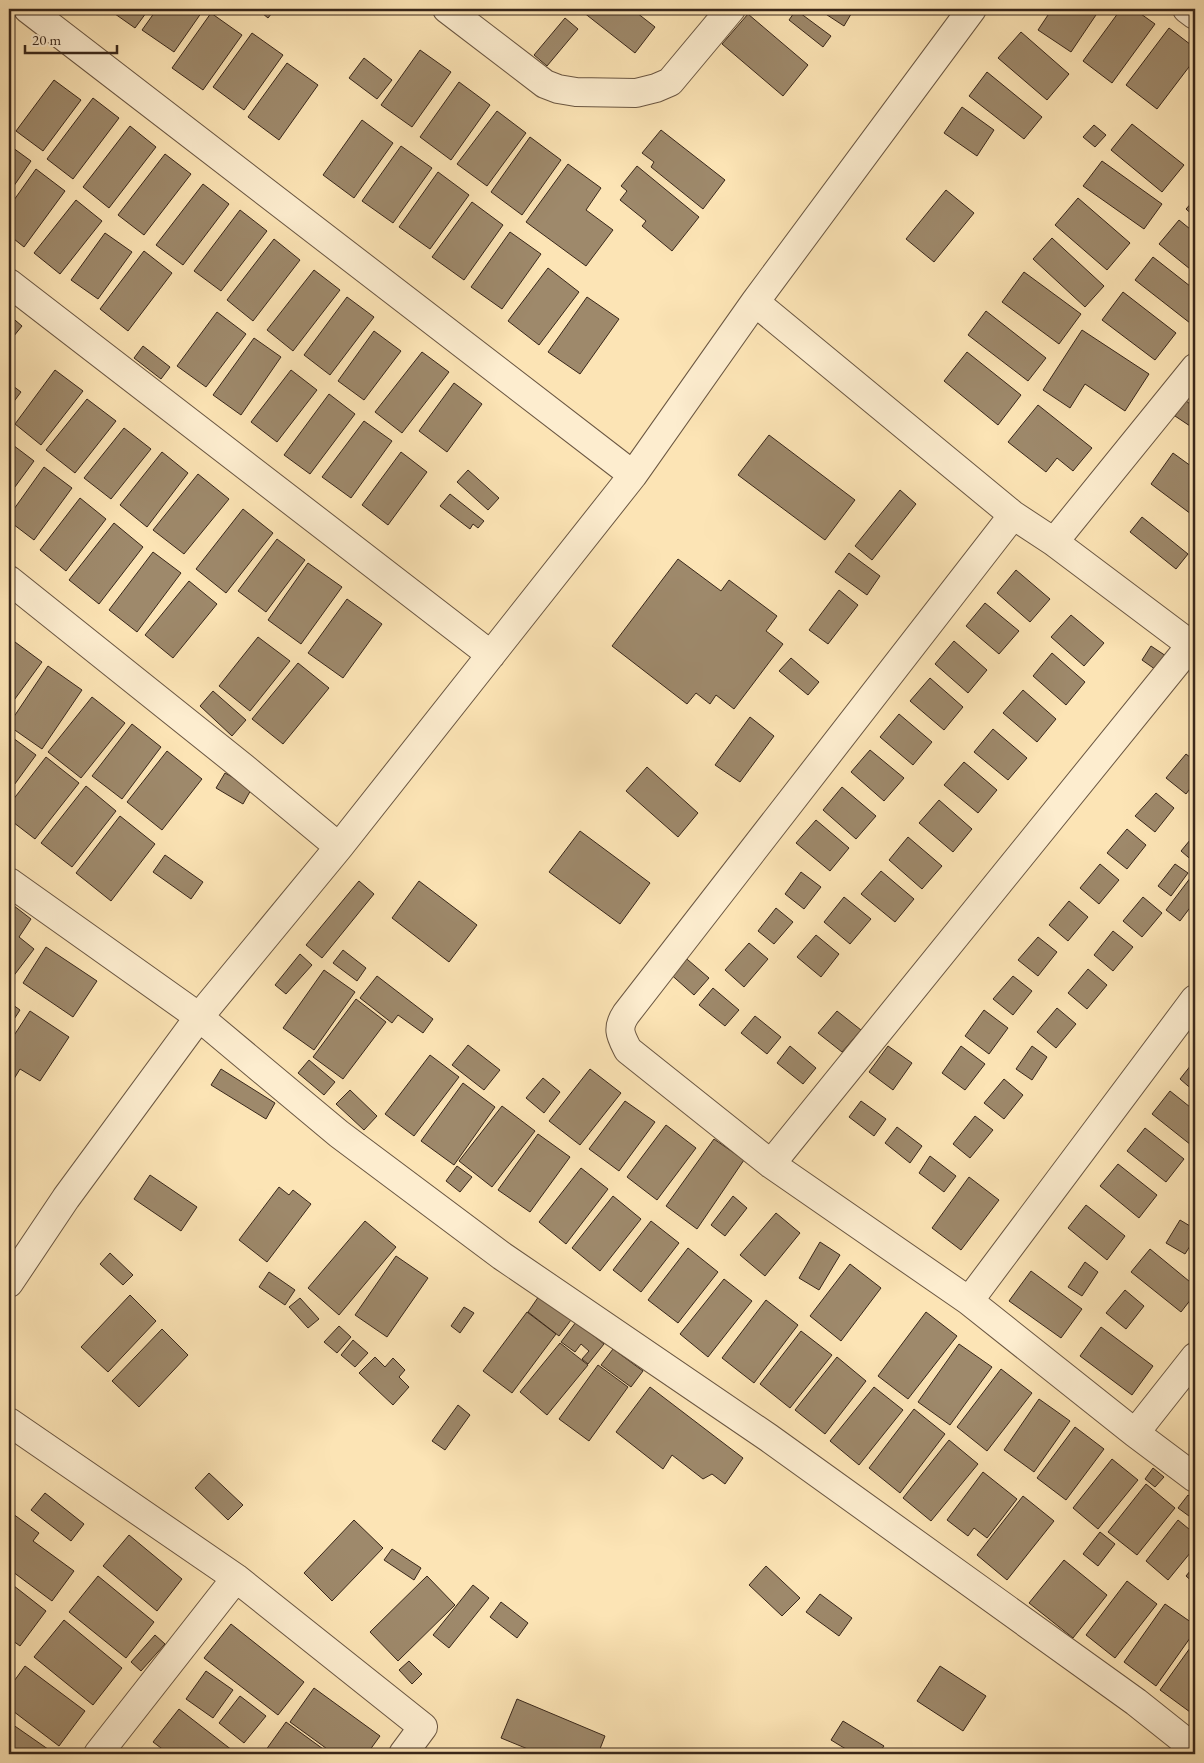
<svg xmlns="http://www.w3.org/2000/svg" width="1204" height="1763" font-family="'EB Garamond',serif">
<rect width="100%" height="100%" fill="#fce4b5"/>
<filter id="stains"><feTurbulence type="fractalNoise" baseFrequency=".004" numOctaves="4"/><feColorMatrix values="0 0 0 0 .2 0 0 0 0 .09 0 0 0 0 .02 0 0 0 .5 -.17"/></filter>
<radialGradient id="worn" r=".72"><stop offset=".6" stop-color="#630" stop-opacity="0"/><stop offset="1" stop-color="#630" stop-opacity=".3"/></radialGradient>
<path fill="#9e896b" stroke="#39271a" d="M108,9H149L135,28Z
M157,9H204L174,52L142,30Z
M257,9H275L268,18Z
M585,9H632L655,27L635,53L583,12Z
M818,9H854L844,26Z
M1052,9H1100L1071,52L1038,30Z
M1121,9H1134L1155,24L1112,83L1083,61Z
M796,10L831,36L823,47L789,20Z
M211,13L242,35L203,90L172,68Z
M748,14L808,65L783,96L722,44Z
M565,18L578,29L547,66L534,55Z
M1169,28L1195,48V59L1157,109L1126,85Z
M1021,32L1069,74L1047,100L998,58Z
M252,33L283,55L244,110L213,87Z
M420,50L451,72L412,127L381,105Z
M364,58L392,80L377,99L349,78Z
M287,63L318,85L279,140L248,117Z
M987,72L1042,117L1024,139L969,96Z
M54,80L81,100L43,151L16,131Z
M459,82L490,105L451,160L420,137Z
M93,98L119,118L73,179L47,159Z
M962,107L994,130L977,156L944,133Z
M497,111L526,133L487,186L457,164Z
M362,120L393,143L354,198L323,175Z
M1132,124L1184,165L1162,192L1111,150Z
M1094,125L1106,135L1095,147L1083,137Z
M130,126L156,147L109,208L83,187Z
M661,130L725,180L703,209L651,167L654,162L642,153Z
M530,137L561,160L522,215L491,192Z
M9,145L31,161L9,193Z
M401,146L432,168L393,223L362,201Z
M165,154L191,174L144,235L118,215Z
M1102,161L1162,204L1144,229L1083,186Z
M568,164L601,188L586,210L613,230L586,266L526,222Z
M637,166L699,217L672,251L642,226L646,221L620,200L627,191L621,186Z
M36,169L65,191L24,247L9,235V207Z
M438,172L469,195L430,249L399,227Z
M203,184L229,204L183,265L156,245Z
M946,190L974,213L934,262L906,239Z
M1078,198L1130,243L1107,270L1055,225Z
M1195,199V217L1186,209Z
M76,200L102,221L60,274L34,253Z
M472,202L503,225L464,280L432,257Z
M240,210L267,231L221,291L194,271Z
M1179,220L1195,233V273L1159,244Z
M510,232L541,254L502,309L471,287Z
M105,233L132,252L98,299L71,280Z
M1052,238L1104,286L1085,307L1033,259Z
M274,239L300,260L253,321L227,300Z
M144,251L172,273L128,331L100,309Z
M1153,257L1195,290V315L1190,323L1135,280Z
M548,268L579,292L539,345L508,321Z
M314,270L340,290L293,351L267,330Z
M1024,272L1081,314L1059,344L1002,302Z
M1123,292L1176,333L1155,360L1102,320Z
M347,297L374,317L330,375L304,355Z
M587,297L619,319L580,374L548,352Z
M986,311L1046,358L1028,381L968,335Z
M217,312L246,334L206,387L177,366Z
M9,315L22,326L9,342Z
M1082,330L1149,374L1125,411L1085,384L1070,408L1043,390Z
M374,331L401,351L364,400L338,381Z
M254,338L281,357L241,415L213,395Z
M143,346L170,367L161,379L134,358Z
M422,352L449,372L402,433L375,412Z
M967,352L1021,395L998,425L944,381Z
M55,370L83,391L41,445L15,424Z
M291,370L317,390L277,442L251,422Z
M9,383L21,392L9,408Z
M454,383L482,404L447,452L419,431Z
M329,394L355,414L310,474L284,455Z
M87,399L116,421L75,473L46,450Z
M1185,400L1195,408V419L1190,426L1175,416Z
M1038,405L1092,448L1073,471L1057,458L1046,472L1008,442Z
M364,421L392,441L351,498L322,477Z
M124,428L151,449L111,499L84,478Z
M769,435L855,500L825,540L738,475Z
M9,442L34,461L9,495Z
M162,452L188,473L147,527L120,505Z
M401,452L427,472L388,525L362,505Z
M1173,453L1195,469V517L1151,484Z
M44,467L72,488L34,540L9,521V516Z
M468,470L499,498L488,510L457,482Z
M198,474L229,499L184,554L153,530Z
M900,490L916,504L872,560L855,546Z
M450,494L484,521L478,528L473,524L470,529L440,506Z
M80,498L106,519L66,571L40,550Z
M243,509L273,533L226,593L196,569Z
M1142,517L1188,554L1176,569L1130,532Z
M114,523L143,547L99,604L69,580Z
M277,539L305,560L266,612L238,591Z
M153,552L181,573L137,632L109,610Z
M849,553L880,576L867,595L835,572Z
M678,559L721,591L729,580L777,616L766,631L783,644L734,709L716,695L710,704L696,693L687,704L612,646Z
M308,563L342,587L301,644L268,620Z
M1016,570L1050,599L1030,622L997,593Z
M189,581L217,604L173,658L145,635Z
M839,590L858,605L828,644L809,630Z
M347,599L382,624L343,678L308,653Z
M985,603L1019,631L999,654L966,626Z
M1071,615L1104,643L1084,666L1051,637Z
M258,637L290,661L250,711L219,686Z
M954,641L987,670L968,693L935,664Z
M15,642L42,662L9,707V650Z
M1151,646L1169,658L1159,672L1142,660Z
M1052,653L1085,682L1066,705L1033,676Z
M791,658L819,682L808,695L779,671Z
M298,663L329,688L283,744L252,719Z
M48,666L82,690L42,749L9,726V724Z
M930,678L963,707L944,730L910,701Z
M1023,690L1056,719L1037,742L1003,713Z
M213,691L246,720L232,736L200,706Z
M92,697L125,723L81,778L48,752Z
M899,714L932,742L913,765L880,737Z
M750,717L774,736L740,782L715,765Z
M132,724L161,747L122,799L92,776Z
M993,729L1027,758L1008,780L974,752Z
M9,735L36,755L9,792Z
M870,750L904,778L884,801L851,772Z
M167,751L202,779L162,830L127,802Z
M1186,754L1195,761V782L1186,794L1166,778Z
M46,757L79,783L35,839L9,819V805Z
M964,762L997,790L978,813L944,785Z
M647,767L698,813L678,837L626,791Z
M225,773L252,788L243,804L216,788Z
M86,786L116,811L72,867L41,843Z
M842,787L876,816L856,839L823,810Z
M1156,793L1174,808L1155,832L1135,816Z
M939,800L972,829L953,852L919,823Z
M120,816L155,844L111,901L76,873Z
M816,820L849,848L830,871L796,843Z
M1127,829L1146,845L1127,869L1107,853Z
M580,831L650,883L620,924L549,872Z
M1195,834V863L1181,851Z
M908,837L942,866L922,889L889,860Z
M165,855L203,882L191,899L153,872Z
M1100,864L1119,880L1099,904L1080,888Z
M1175,864L1188,873L1171,896L1158,886Z
M881,871L914,899L895,922L861,894Z
M801,872L821,887L804,909L785,894Z
M1194,873L1195,901L1180,921L1166,910Z
M359,881L374,894L322,958L306,945Z
M419,881L477,925L449,962L392,918Z
M844,897L871,919L850,944L824,922Z
M1143,897L1162,913L1142,937L1123,921Z
M1069,901L1088,917L1068,941L1049,925Z
M9,902L31,919L19,937L34,949L9,982Z
M776,908L793,922L774,944L758,931Z
M1113,931L1133,947L1113,971L1094,955Z
M816,935L839,954L821,977L797,957Z
M1038,937L1057,952L1038,976L1018,960Z
M749,943L768,959L744,987L725,970Z
M46,947L97,981L73,1017L23,983Z
M343,950L366,968L357,981L333,963Z
M300,954L312,965L286,994L275,985Z
M681,954L709,978L694,995L667,971Z
M1088,969L1107,985L1087,1009L1068,993Z
M324,970L355,992L314,1050L283,1028Z
M377,976L433,1019L423,1033L398,1015L392,1023L360,998Z
M1013,976L1032,991L1013,1015L993,999Z
M713,988L739,1010L725,1026L699,1005Z
M356,999L386,1022L343,1079L313,1057Z
M9,1002L20,1010L9,1027Z
M1057,1008L1076,1024L1056,1048L1037,1032Z
M984,1010L1008,1028L989,1054L965,1036Z
M30,1011L69,1037L40,1081L20,1069L9,1087V1043Z
M837,1011L861,1030L842,1052L818,1033Z
M755,1016L781,1037L767,1054L741,1033Z
M468,1045L500,1070L484,1090L452,1065Z
M790,1046L816,1068L803,1084L777,1063Z
M888,1046L912,1063L893,1090L869,1072Z
M961,1046L985,1064L965,1090L942,1073Z
M1032,1046L1047,1057L1032,1080L1016,1069Z
M430,1055L459,1077L414,1136L385,1114Z
M309,1060L335,1082L324,1095L298,1073Z
M1195,1060V1092L1180,1079Z
M221,1069L275,1103L266,1119L211,1085Z
M590,1069L621,1093L580,1145L549,1121Z
M543,1078L560,1092L544,1113L526,1098Z
M1004,1079L1023,1095L1004,1119L984,1103Z
M463,1083L495,1107L454,1165L421,1141Z
M350,1090L377,1116L364,1130L336,1104Z
M1170,1091L1195,1111V1140L1191,1145L1152,1114Z
M625,1101L655,1122L619,1171L589,1149Z
M861,1101L886,1119L874,1136L849,1117Z
M502,1106L535,1131L492,1187L459,1161Z
M975,1116L993,1130L970,1158L953,1144Z
M666,1125L696,1148L657,1200L627,1177Z
M897,1127L922,1146L910,1163L885,1143Z
M1145,1128L1184,1159L1166,1182L1127,1151Z
M538,1134L570,1157L530,1212L498,1190Z
M714,1139L744,1160L697,1229L666,1206Z
M930,1156L956,1176L944,1192L919,1173Z
M1118,1164L1157,1195L1139,1218L1100,1186Z
M457,1166L472,1177L460,1192L446,1181Z
M581,1168L608,1189L566,1244L539,1222Z
M150,1175L197,1207L181,1231L134,1199Z
M969,1177L999,1200L961,1250L932,1228Z
M279,1187L289,1195L293,1190L311,1204L267,1262L239,1240Z
M613,1196L641,1219L600,1271L572,1248Z
M733,1196L747,1208L725,1236L711,1225Z
M1086,1205L1125,1236L1107,1260L1068,1228Z
M776,1213L800,1233L765,1276L740,1255Z
M1180,1220L1195,1229V1238L1185,1254L1166,1243Z
M365,1221L396,1247L339,1315L308,1288Z
M651,1221L679,1243L641,1292L613,1270Z
M820,1242L840,1255L819,1290L799,1278Z
M688,1248L718,1272L678,1323L648,1300Z
M1150,1249L1195,1286V1294L1181,1312L1131,1272Z
M110,1253L133,1275L123,1285L100,1264Z
M396,1256L428,1278L387,1337L355,1315Z
M1085,1262L1098,1272L1082,1296L1068,1287Z
M850,1264L881,1288L841,1341L810,1316Z
M1031,1271L1082,1309L1061,1338L1009,1301Z
M269,1272L295,1290L285,1305L259,1287Z
M724,1279L752,1301L708,1357L680,1334Z
M1125,1290L1144,1306L1126,1329L1106,1313Z
M130,1295L156,1321L108,1372L81,1347Z
M539,1296L571,1320L559,1336L528,1312Z
M300,1298L319,1319L308,1328L289,1307Z
M766,1300L798,1325L754,1383L722,1358Z
M464,1307L474,1313L460,1333L451,1326Z
M527,1312L556,1334L512,1393L483,1371Z
M926,1312L957,1336L908,1399L878,1376Z
M576,1322L604,1344L588,1364L582,1359L589,1351L581,1344L575,1352L561,1342Z
M339,1326L351,1337L337,1353L324,1342Z
M1101,1327L1153,1366L1132,1395L1080,1356Z
M162,1329L188,1355L139,1407L112,1381Z
M801,1331L832,1355L790,1408L760,1384Z
M353,1340L368,1353L355,1367L341,1355Z
M560,1343L588,1365L547,1415L520,1392Z
M959,1344L992,1367L950,1425L918,1402Z
M613,1349L643,1371L631,1387L601,1365Z
M375,1357L385,1367L393,1358L405,1370L399,1377L409,1387L393,1405L359,1373Z
M837,1357L866,1381L825,1434L795,1410Z
M598,1365L628,1387L589,1441L559,1419Z
M1001,1369L1032,1393L987,1451L957,1427Z
M650,1387L743,1458L725,1484L712,1474L703,1479L672,1455L663,1469L616,1432Z
M874,1387L903,1410L859,1465L830,1441Z
M1039,1399L1070,1421L1034,1472L1004,1450Z
M458,1405L470,1415L445,1450L432,1441Z
M914,1409L945,1434L900,1493L869,1468Z
M1075,1427L1104,1449L1066,1500L1037,1478Z
M949,1440L978,1464L931,1521L903,1498Z
M1112,1459L1138,1480L1098,1529L1073,1508Z
M1153,1468L1164,1477L1155,1487L1145,1479Z
M983,1472L1017,1499L987,1538L974,1528L968,1536L947,1520Z
M209,1473L243,1505L228,1520L195,1488Z
M1146,1484L1175,1508L1137,1555L1108,1532Z
M45,1493L84,1524L71,1541L31,1510Z
M1188,1495L1195,1500V1515L1193,1519L1178,1508Z
M1023,1496L1054,1521L1007,1580L977,1555Z
M9,1511L39,1533L33,1541L74,1571L52,1601L9,1569Z
M354,1520L383,1548L332,1601L304,1573Z
M1178,1520L1195,1534V1547L1168,1580L1146,1561Z
M1100,1532L1115,1544L1098,1566L1083,1554Z
M129,1535L182,1579L157,1611L103,1566Z
M392,1549L421,1568L414,1580L384,1560Z
M1064,1560L1107,1595L1073,1638L1029,1603Z
M1195,1565V1584L1186,1576Z
M766,1566L800,1598L782,1616L749,1585Z
M98,1576L154,1622L126,1658L69,1612Z
M427,1576L455,1605L398,1661L370,1632Z
M1127,1581L1157,1604L1115,1658L1086,1635Z
M9,1582L46,1611L20,1646L9,1638Z
M473,1585L489,1598L449,1648L433,1635Z
M820,1594L852,1618L839,1636L806,1612Z
M501,1602L528,1623L517,1638L490,1617Z
M1165,1604L1195,1625V1631L1156,1686L1124,1662Z
M64,1620L122,1668L93,1705L34,1657Z
M231,1624L304,1682L278,1715L204,1658Z
M155,1635L165,1644L141,1671L131,1662Z
M1195,1641V1705L1190,1712L1160,1690Z
M409,1661L422,1674L412,1684L399,1670Z
M25,1666L85,1711L59,1746L9,1708V1688Z
M940,1666L986,1696L963,1731L917,1701Z
M206,1671L233,1690L213,1718L186,1699Z
M314,1688L380,1736L367,1754H334L290,1722Z
M240,1696L266,1716L244,1743L219,1723Z
M517,1699L605,1736L598,1754H540L501,1738Z
M179,1709L237,1754H169L153,1742Z
M1195,1720V1737L1187,1731Z
M843,1721L884,1746L878,1754H854L831,1740Z
M9,1722L55,1754H9Z
M286,1722L330,1754H263Z
M714,1749L718,1754H707Z"/>
<g fill="none" stroke-linecap="round" stroke-linejoin="round">
<defs>
<path id="minor" d="M28,9L633,475
M447,9L545,84L558,89L576,92L636,93L656,88L670,82L731,9
M1187,9L1195,15
M9,283L491,655
M755,302L1013,515L1054,542L1195,648
M1013,515L626,1014C616,1029 621,1036 628,1050L771,1164L969,1301L1135,1433L1195,1478
M1054,542L1195,368
M9,580L244,768L339,847
M9,882L199,1017L339,1134L502,1256L769,1438L1136,1702L1195,1749
M771,1164L1191,645
M9,1283L66,1198L199,1017L339,847L633,475L755,302L972,9
M969,1301L1195,999
M9,1422L236,1578L423,1727L403,1754
M1135,1433L1195,1357
M98,1754L236,1578"/>
</defs>
<use href="#minor" stroke="#6a5641" stroke-width="30"/>
<use href="#minor" stroke="#fdedcf" stroke-width="28"/>
</g>
<rect width="1204" height="1763" fill="none" stroke="#fce4b5" stroke-width="30"/>
<rect x="10" y="10" width="1184" height="1743" fill="none" stroke="#39271a" stroke-width="2.5"/>
<rect x="15" y="15" width="1174" height="1733" fill="none" stroke="#39271a"/>
<path d="M25 45v8h92v-8" fill="none" stroke="#39271a" stroke-width="2.5"/>
<text x="32" y="45" font-size="15" fill="#39271a" stroke="#fdedcf" stroke-width="4" paint-order="stroke">20 m</text>
<rect width="100%" height="100%" filter="url(#stains)"/>
<rect width="100%" height="100%" fill="url(#worn)"/>
</svg>
